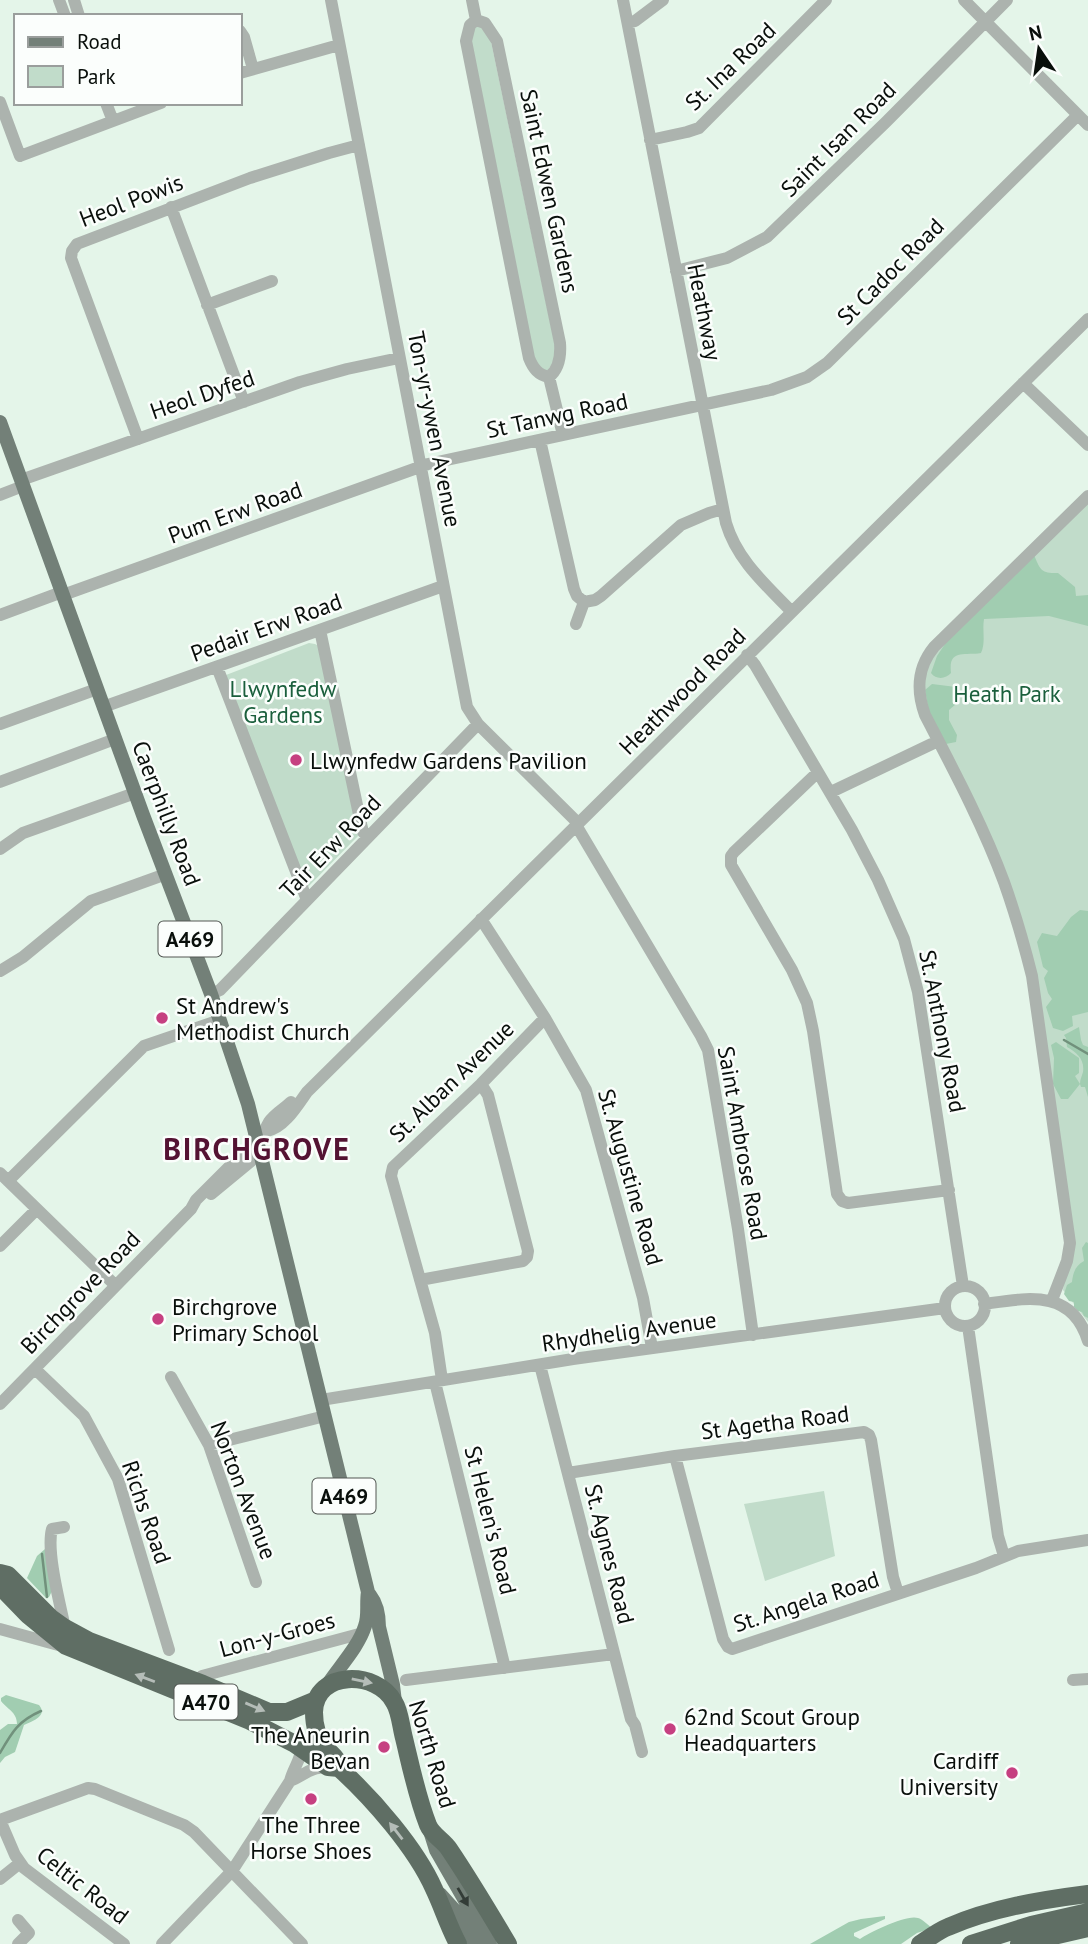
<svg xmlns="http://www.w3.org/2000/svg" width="1088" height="1944" font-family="'PT Sans',sans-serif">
<rect width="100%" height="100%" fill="#e4f5e9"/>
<path fill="#c1dcca" d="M477,25L489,32L557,355L547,372L534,363L470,44L471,30Z
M1088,499V1322L1063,1290L1064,1282L1070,1267L1024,935L922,697L928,661Z
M309,643L315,644L319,646L358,836L307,888L226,675Z
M824,1491L835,1556L765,1581L744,1504Z"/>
<path fill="#a1cdb1" d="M1034,555C1040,569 1041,574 1058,573L1075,587L1076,596L1088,595V626L1049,616L984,619C982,631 986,642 981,653C965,656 948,648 951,673C946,679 936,680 931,673L937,656L949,638Z
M932,684L956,687L960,695L956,704L949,710V720L957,735L956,742L946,744L929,713L925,690Z
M1080,910L1088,911V1012L1072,1016L1073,1026L1063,1031L1053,1028L1046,1007L1052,999L1048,993L1044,978L1048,971L1043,967L1037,942L1042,933L1057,936L1071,917Z
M1079,1027L1081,1040L1083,1045L1088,1047V1097L1085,1087H1081L1080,1084L1068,1099H1061L1053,1084L1054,1058L1051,1045L1056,1042L1079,1058V1073L1075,1076L1080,1084C1080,1079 1082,1076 1083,1072C1085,1059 1076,1052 1067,1047L1066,1038L1064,1035Z
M1086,1242L1088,1243V1318L1084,1316L1082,1312L1078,1311L1074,1307V1302L1069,1301L1064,1294L1067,1285L1072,1282C1073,1273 1075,1266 1084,1261L1082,1248Z
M45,1549L52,1591L49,1597L46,1598L27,1578L37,1556Z
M6,1695L39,1705C48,1716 33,1721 24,1725L15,1752L5,1757L0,1763V1730L8,1724H17C17,1712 7,1709 1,1701V1698Z
M885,1916V1919L854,1933V1936L860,1939C870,1932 907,1914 918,1918C922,1919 928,1925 932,1928L917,1933L901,1944H810L849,1922L861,1919Z"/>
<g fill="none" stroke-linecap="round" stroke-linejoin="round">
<path stroke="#71917c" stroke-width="2.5" d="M1064,1040L1088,1054
M42,1554L47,1597
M0,1753C12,1732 18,1721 41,1711"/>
<path stroke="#acb3ae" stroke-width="12" d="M59,0L65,16
M74,0L79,16
M331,0L467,707L478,724L578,823
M472,0L476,20L470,25L466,41L529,358C533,368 538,375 549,377L563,435
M623,0L726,523C737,560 765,584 792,612
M964,0L1088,125
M476,20L485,23L497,41L560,343C561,356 559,369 549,377
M628,23L635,21L663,0
M240,31L244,37L253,69
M240,73L339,45
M0,102L20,156L161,103
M106,103L113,121
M650,140L687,132L699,128L826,0
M171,207L244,402
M676,271L727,258L767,237L886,122L1007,0
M207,305L272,281
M1023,383L1088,445
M138,439L71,258L72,251L77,244L250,178L329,153L359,145
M540,440L574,589L577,596L584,602L595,600L601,596L681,525L709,513L723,509
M21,480L300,382L347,369L399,358
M0,495L23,486
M63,595L428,464L771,390L807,377L827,363L1078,115
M0,615L62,592
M576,624L584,602
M320,630L361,824L363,832L368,837
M747,655L755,665L852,830L878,880L904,939L918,992L963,1286
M217,667L307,900
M103,707L443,586
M0,724L97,689
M817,773L734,852L731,856V865L792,970L807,1003L813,1031L837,1194L842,1201L848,1203L949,1190
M0,782L115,739
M831,792L938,741
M576,825L701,1036L708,1050L738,1229L753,1335
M0,849L23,833L135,793
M481,919L545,1018L586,1090L643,1298L652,1348
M0,971L23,957L91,901L166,874
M211,994L220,990L478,724
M267,1131C284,1128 297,1106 307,1092L1088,319
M0,1173L115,1285
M8,1181L144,1046L220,1020
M211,1194L251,1161L252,1149
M0,1246L37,1209
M420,1280L523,1261L527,1257L528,1251L488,1095L481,1084
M945 1306a20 20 0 1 1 40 0a20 20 0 1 1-40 0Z
M1052,1300L1067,1261L1070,1243L1032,976C1024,944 1015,913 1004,882C983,825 953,769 925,715C916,690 917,668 934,647L1088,496
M984,1304C1027,1298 1072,1288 1088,1341
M968,1326L998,1536L1004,1556
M540,1365L631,1719L635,1725L642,1752
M35,1369L84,1416L118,1479L169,1650
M171,1377L209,1445L256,1582
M442,1380L435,1333L391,1176L393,1167L481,1084L545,1018
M435,1382L505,1668
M321,1400L573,1359L945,1308
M0,1404L191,1209L196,1200L244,1152C260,1147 262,1134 269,1122C274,1114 285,1108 291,1102
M209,1445L325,1416
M675,1456L723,1639L728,1647L732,1649L976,1568L1018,1551L1088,1540
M568,1473L675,1456L864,1432L869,1435L871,1440L893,1577L898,1593
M64,1527L52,1529C46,1551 60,1604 65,1628
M0,1629L62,1646
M202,1676L363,1633
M406,1680L614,1654
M1073,1680L1088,1679
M290,1781C307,1774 307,1768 328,1767
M0,1820L88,1788L95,1789L184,1825L194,1832L302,1944
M0,1820L15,1855L24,1868L124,1944
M0,1879L20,1863
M18,1944L29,1933L18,1920
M162,1944L232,1871L290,1781C293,1769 300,1761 302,1748"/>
<path stroke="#738078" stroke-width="14" d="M0,422L143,815L211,994L248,1104L368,1592C366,1604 369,1615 365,1626C358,1648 338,1668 326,1687
M370,1595C377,1604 379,1616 379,1627L393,1685L395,1702
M430,1831L436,1850L490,1944
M440,1894L459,1915L475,1944"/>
<path stroke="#5f6e64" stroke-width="18" d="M0,1573L8,1575L51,1618L65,1628L89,1641L203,1684L269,1712H287L316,1700
M0,1586L28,1615L66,1646L250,1721L295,1744L328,1767L339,1768
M458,1944C448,1925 443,1908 434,1889C416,1848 372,1798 339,1768C337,1756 332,1756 325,1747C317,1737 314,1725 314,1712C315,1670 377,1670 394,1702C400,1711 401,1727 404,1738C411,1767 417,1797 428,1825C432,1835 443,1840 449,1849C470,1880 489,1912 508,1944
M920,1944C929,1938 938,1931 948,1927C992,1908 1041,1900 1088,1894
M971,1944L1031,1925L1088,1912
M1019,1944L1088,1928"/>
</g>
<defs><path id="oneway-solid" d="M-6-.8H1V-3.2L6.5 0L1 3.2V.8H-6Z" transform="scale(1.75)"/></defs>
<g fill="#b5bdb8">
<use href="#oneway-solid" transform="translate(145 1678) rotate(-159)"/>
<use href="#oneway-solid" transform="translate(362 1681) rotate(12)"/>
<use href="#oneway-solid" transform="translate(255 1707) rotate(23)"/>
<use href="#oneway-solid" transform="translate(396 1831) rotate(-128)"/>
</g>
<use fill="#333c37" href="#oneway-solid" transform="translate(463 1897) rotate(60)"/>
<g fill="#c64081" stroke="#fbfefc" stroke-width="2.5">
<circle cx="296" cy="760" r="7"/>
<circle cx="162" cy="1018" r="7"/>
<circle cx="158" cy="1319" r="7"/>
<circle cx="670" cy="1729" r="7"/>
<circle cx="384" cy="1747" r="7"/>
<circle cx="1012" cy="1773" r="7"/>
<circle cx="311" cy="1799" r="7"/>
</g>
<g text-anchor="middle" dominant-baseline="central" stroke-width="5" stroke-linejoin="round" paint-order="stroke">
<g fill="#fbfefc" stroke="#525753" stroke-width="2">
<rect x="158.5" y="921.5" width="63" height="35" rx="5"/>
<rect x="312.5" y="1478.5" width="63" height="35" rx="5"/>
<rect x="174.5" y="1684.5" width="63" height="35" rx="5"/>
</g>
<g font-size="21" font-weight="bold" fill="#090f0b">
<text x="190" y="939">A469</text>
<text x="344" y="1496">A469</text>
<text x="206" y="1702">A470</text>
</g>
<g font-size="23" fill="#090f0b" stroke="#fbfefc">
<text transform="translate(730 66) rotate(-44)">St. Ina Road</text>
<text transform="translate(838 139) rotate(-45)">Saint Isan Road</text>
<text transform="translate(550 191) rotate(78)">Saint Edwen Gardens</text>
<text transform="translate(131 200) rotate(-21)">Heol Powis</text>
<text transform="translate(890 271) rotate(-45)">St Cadoc Road</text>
<text transform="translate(705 312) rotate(79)">Heathway</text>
<text transform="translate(202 394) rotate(-19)">Heol Dyfed</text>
<text transform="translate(557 415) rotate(-12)">St Tanwg Road</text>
<text transform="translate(435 429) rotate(79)">Ton-yr-ywen Avenue</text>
<text transform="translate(235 512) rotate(-20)">Pum Erw Road</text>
<text transform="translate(266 627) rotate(-20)">Pedair Erw Road</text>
<text transform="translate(682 691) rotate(-45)">Heathwood Road</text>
<text transform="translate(167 813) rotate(69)">Caerphilly Road</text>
<text transform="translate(330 846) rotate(-46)">Tair Erw Road</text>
<text transform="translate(943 1031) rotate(79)">St. Anthony Road</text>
<text transform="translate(451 1081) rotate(-44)">St. Alban Avenue</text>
<text transform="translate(743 1143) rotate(80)">Saint Ambrose Road</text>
<text transform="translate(631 1177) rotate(74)">St. Augustine Road</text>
<text transform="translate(80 1292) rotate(-46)">Birchgrove Road</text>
<text transform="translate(629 1331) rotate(-8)">Rhydhelig Avenue</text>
<text transform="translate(775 1422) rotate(-7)">St Agetha Road</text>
<text transform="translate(244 1490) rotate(69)">Norton Avenue</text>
<text transform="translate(147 1512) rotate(71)">Richs Road</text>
<text transform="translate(491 1520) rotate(76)">St Helen's Road</text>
<text transform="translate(610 1554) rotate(76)">St. Agnes Road</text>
<text transform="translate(806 1601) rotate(-18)">St. Angela Road</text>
<text transform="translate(277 1634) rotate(-15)">Lon-y-Groes</text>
<text transform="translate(433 1754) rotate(73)">North Road</text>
<text transform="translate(83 1885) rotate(38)">Celtic Road</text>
</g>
<g font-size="23" fill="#1a5f3c" stroke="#fbfefc">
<text x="283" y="688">Llwynfedw<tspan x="283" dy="26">Gardens</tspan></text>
<text x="1007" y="693">Heath Park</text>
</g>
<g font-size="23" fill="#090f0b" stroke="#fbfefc" text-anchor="start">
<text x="310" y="760">Llwynfedw Gardens Pavilion</text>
<text x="176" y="1005">St Andrew's<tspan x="176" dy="26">Methodist Church</tspan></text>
<text x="172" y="1306">Birchgrove<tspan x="172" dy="26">Primary School</tspan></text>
<text x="684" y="1716">62nd Scout Group<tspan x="684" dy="26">Headquarters</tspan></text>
<text x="370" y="1734" text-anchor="end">The Aneurin<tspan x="370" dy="26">Bevan</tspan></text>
<text x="998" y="1760" text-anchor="end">Cardiff<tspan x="998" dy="26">University</tspan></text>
<text x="311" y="1824" text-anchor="middle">The Three<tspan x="311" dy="26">Horse Shoes</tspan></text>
</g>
<g font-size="30" font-weight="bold" letter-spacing="2" fill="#541333" stroke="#fbfefc">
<text x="257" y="1148">BIRCHGROVE</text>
</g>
</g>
<rect x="14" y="14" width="228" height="91" fill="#fbfefc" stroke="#9a9e9c" stroke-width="2"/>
<rect x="28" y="37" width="35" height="10" fill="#738078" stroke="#9a9e9c" stroke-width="2"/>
<text x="77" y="49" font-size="21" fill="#090f0b">Road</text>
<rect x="28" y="66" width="35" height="21" fill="#c1dcca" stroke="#9a9e9c" stroke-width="2"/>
<text x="77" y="84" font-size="21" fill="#090f0b">Park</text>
<g transform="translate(1039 49) rotate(347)" stroke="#fbfefc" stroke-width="5" paint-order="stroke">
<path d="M0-5L12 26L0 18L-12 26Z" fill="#090f0b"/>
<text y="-10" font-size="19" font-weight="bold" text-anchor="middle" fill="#090f0b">N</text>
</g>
</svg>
